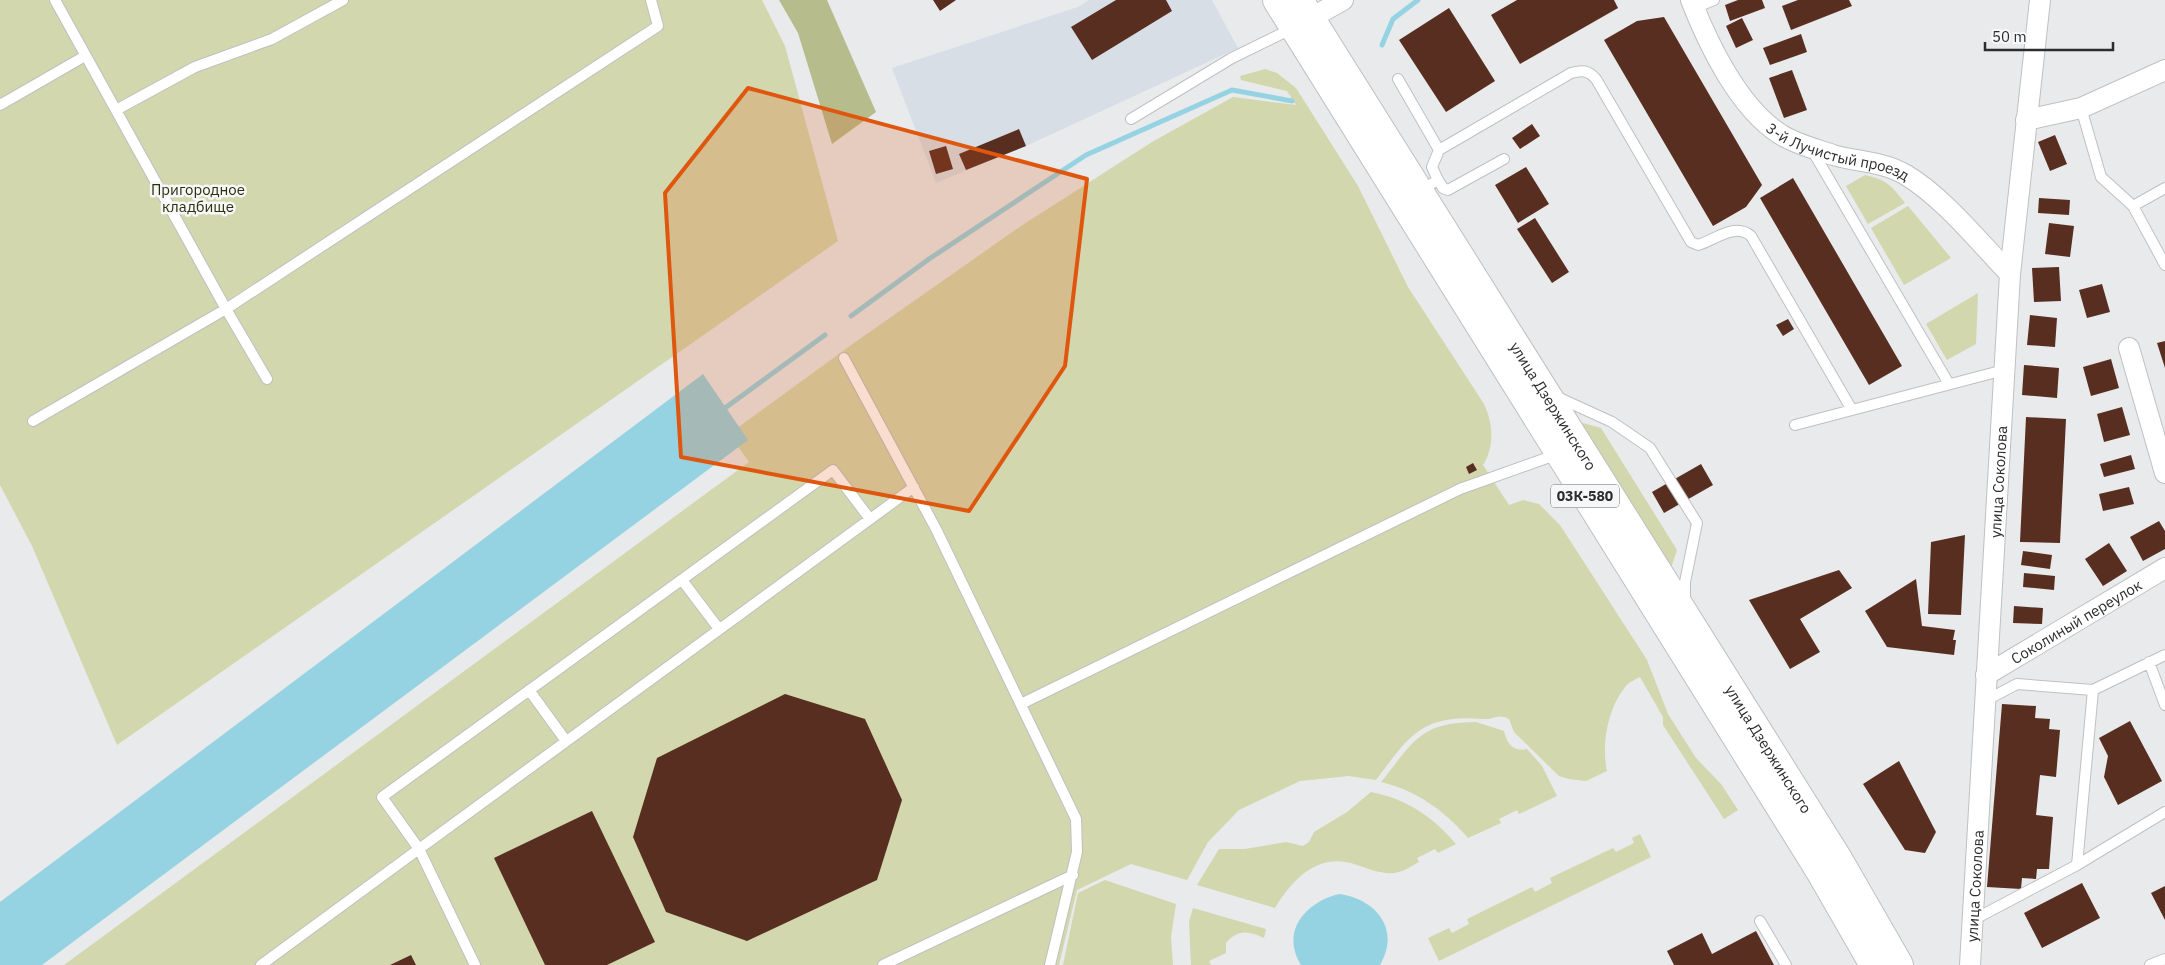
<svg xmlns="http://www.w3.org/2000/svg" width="2165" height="965" font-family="'IBM Plex Sans',sans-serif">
<rect width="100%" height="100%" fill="#e8eaec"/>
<path fill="#d7dee5" d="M1089,0H1212L1238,48L1026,146L936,183L892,68L1078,7Z"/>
<path fill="#d2d7ad" d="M0,0H762L785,46L838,241L117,745L32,546L0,485Z
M1265,69L1277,73L1296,88L1358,186L1408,287L1484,404C1493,423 1495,446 1483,465L1509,505L1523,500L1539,504L1560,525L1647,660L1668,714L1696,758L1721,784L1738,810L1724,819L1663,725V717L1640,677C1635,680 1629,682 1626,686C1608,707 1601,745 1607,771L1586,781L1569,779L1559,776L1514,732L1509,719C1497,713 1494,720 1483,719C1422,714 1410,735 1376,780L1349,776L1300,781L1239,810L1208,842L1187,880L1131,864L1077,890L1059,965H64L749,462L729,434L854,343L1021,226L1152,142L1233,97L1296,105L1287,91L1241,80L1240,76Z
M1865,175C1887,180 1891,185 1905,203L1868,224L1846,186Z
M1908,206L1951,258L1904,285L1871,228Z
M1978,293L1976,344L1947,360L1926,324Z
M1579,422L1601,428L1677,550L1671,568Z
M1476,722L1504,731C1507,744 1513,752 1527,749L1542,766L1557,796L1519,814L1517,810L1499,819L1501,823L1468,838C1444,810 1417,791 1381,782C1413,743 1419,722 1476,722Z
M1371,792C1407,799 1433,817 1456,844L1438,853L1435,849L1417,858L1419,862C1413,865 1405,871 1398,872C1386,876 1369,869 1357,865C1319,851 1293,878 1275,908L1197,885L1219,849H1245L1286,842L1303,846L1309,842L1314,832L1347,812Z
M1640,834L1651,857L1439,961L1428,938L1449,928L1452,933L1469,924L1467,919L1532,887L1535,892L1552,883L1550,878L1613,848L1616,852L1634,843L1632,838Z
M1105,880L1176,904L1171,937L1173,965H1063L1078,893Z
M1193,908L1266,929L1264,938C1249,931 1238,929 1226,943V953L1209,961L1211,965H1191L1189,922Z"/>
<path fill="#b7bc8d" d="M779,0H827L876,112L832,144L798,33Z"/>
<path fill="#96d3e2" d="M703,374L748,440L42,965H0V902Z
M1339,894C1376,899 1401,929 1380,965H1301C1280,931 1306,902 1339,894Z"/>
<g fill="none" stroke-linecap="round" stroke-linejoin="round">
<path stroke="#96d3e2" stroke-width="5" d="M1382,45L1393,19L1418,0
M851,316L929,259L1086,155L1232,90L1292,101
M725,408L825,335"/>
</g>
<path fill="#582e21" d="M933,0H956L940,11Z
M1116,0H1166L1172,11L1092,60L1071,27Z
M1517,0H1614L1618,8L1520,64L1491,15Z
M1738,0H1762L1765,8L1730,21L1725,5Z
M1798,0H1849L1852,6L1791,30L1782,6Z
M1449,8L1495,81L1446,112L1399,40Z
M1664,17L1762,185L1746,207L1713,226L1604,40L1637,21Z
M1742,18L1753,40L1736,48L1726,26Z
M1801,34L1807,52L1770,65L1763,48Z
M1792,70L1807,110L1784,118L1769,78Z
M1532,124L1540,136L1520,149L1512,138Z
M1019,129L1026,146L966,170L959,154Z
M2055,135L2067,164L2050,171L2038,142Z
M946,146L953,169L936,174L929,151Z
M1526,167L1549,204L1518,223L1495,185Z
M1793,178L1902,366L1869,385L1760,198Z
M2039,198L2070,200L2069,215L2038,213Z
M1535,218L1569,272L1552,283L1517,229Z
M2049,223L2074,226L2070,257L2045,254Z
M2059,267L2061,301L2034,302L2032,268Z
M2102,284L2110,312L2087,318L2079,290Z
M2030,315L2057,318L2055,347L2027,345Z
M1788,319L1794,329L1783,336L1776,325Z
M2165,341V368L2157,343Z
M2111,359L2119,388L2091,396L2083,367Z
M2024,365L2059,368L2057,398L2022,395Z
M2122,407L2130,435L2104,442L2097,414Z
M2026,417L2066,419L2060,543L2020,542Z
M2131,455L2135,469L2104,477L2100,464Z
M1473,463L1477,470L1469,474L1466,467Z
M1701,464L1713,485L1664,513L1652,492Z
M2129,487L2134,504L2103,511L2099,494Z
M2159,521L2165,531V549L2143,561L2130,537Z
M1965,535L1961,615L1928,614L1931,542Z
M2109,543L2127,571L2103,586L2085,559Z
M2023,551L2052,555L2050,569L2021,565Z
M1839,570L1852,588L1800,619L1820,652L1790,669L1749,600Z
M2024,573L2055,576L2054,590L2023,587Z
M1916,579L1922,626L1955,630L1953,640H1956L1954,655L1887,647L1865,611Z
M2014,606L2043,608L2042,624L2013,623Z
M785,694L865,719L902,800L877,880L747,941L666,912L633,837L657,758Z
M2002,704L2036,706L2035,718L2050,719L2049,729L2060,730L2056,777L2040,775L2036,815L2053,817L2049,869H2037L2036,879L2022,878L2021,889L1987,887Z
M2130,721L2162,781L2118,805L2104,777L2108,756L2099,738Z
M1899,761L1936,832L1925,853L1905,850L1863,784Z
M592,811L655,942L607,965H545L494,858Z
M2082,883L2100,918L2042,948L2024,913Z
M2165,886V920L2151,893Z
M1756,931L1774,965H1674L1667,951L1702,933L1712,954Z
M411,955L416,965H390Z"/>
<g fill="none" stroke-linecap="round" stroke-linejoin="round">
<defs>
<path id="service" d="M55,0L226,309L658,26L651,0
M1694,8L1714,0
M1398,79L1439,150
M0,105L85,56
M2081,108L2101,177L2133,206L2165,265
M116,110L195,67L272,39L343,0
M1131,119L1232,58L1293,28
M1812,150L1949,384
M1438,180L1443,188L1448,190L1504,159
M1419,191L1438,180L1432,167L1439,150L1571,73C1582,70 1588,70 1596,79L1691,242L1698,245C1715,240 1735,222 1751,236L1852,410
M2133,206L2165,188
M844,358L936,529L1076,819L1077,852L1050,965
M1555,396L1612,422L1650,448L1697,523L1685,582V603
M33,421L226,309L267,379
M1795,425L2004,370
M682,580L719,629
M2149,662L2165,705
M529,690L566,741
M2093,690L2165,655
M1021,704L1460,489L1558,454
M2077,865L2165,812
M1973,920L2077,865L2093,690L2017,684L1985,701
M1760,921L1786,965
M261,965L419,849L382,797L833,470L870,519
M475,965L419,849L914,487
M883,965L1073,875
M2150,965L2165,959"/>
<g id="minor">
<path id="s1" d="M1691,0C1708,44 1739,108 1780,134C1795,144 1816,149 1833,155C1857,162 1883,161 1906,175C1943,197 1979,242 2010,274"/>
<path d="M1311,18L1343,0"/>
<path d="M2026,120L2081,108L2165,70"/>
<path d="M2129,348L2165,473"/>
<path id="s2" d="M1986,675L2165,568"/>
<path id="s3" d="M1970,965L2010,274L2040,0"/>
</g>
<g id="primary">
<path d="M1277,0L1820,871L1874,965"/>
<path id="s4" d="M1299,0L1838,859L1899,965"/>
</g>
</defs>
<use href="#service" stroke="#bec0c1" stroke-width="12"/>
<use href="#minor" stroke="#bec0c1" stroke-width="22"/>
<use href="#primary" stroke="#bec0c1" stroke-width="30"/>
<use href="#service" stroke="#fff" stroke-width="10"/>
<use href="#minor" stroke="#fff" stroke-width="20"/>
<use href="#primary" stroke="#fff" stroke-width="28"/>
</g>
<path fill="#df570e" fill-opacity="0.2" stroke="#df570e" stroke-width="4" stroke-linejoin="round" d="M748,88L1087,179L1065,366L969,511L681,457L665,193Z"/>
<g text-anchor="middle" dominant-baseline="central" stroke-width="5" stroke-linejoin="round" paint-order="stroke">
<rect fill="#f6f7f9" stroke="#696a6b" stroke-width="1" x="1551" y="484.5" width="68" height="23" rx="4"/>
<g font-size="14" font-weight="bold" fill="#2c2d2e">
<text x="1585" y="496">03К-580</text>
</g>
<g font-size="15" fill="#2c2d2e" stroke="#f6f7f9">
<text stroke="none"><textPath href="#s1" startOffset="224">3-й Лучистый проезд</textPath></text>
<text stroke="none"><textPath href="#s4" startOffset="479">улица Дзержинского</textPath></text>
<text stroke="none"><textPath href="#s3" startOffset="484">улица Соколова</textPath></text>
<text stroke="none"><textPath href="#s2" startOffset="105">Соколиный переулок</textPath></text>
<text stroke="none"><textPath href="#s4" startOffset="884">улица Дзержинского</textPath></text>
<text stroke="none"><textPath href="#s3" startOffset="79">улица Соколова</textPath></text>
</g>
<g font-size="15" fill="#2d2f09" stroke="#f6f7f9">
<text x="198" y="189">Пригородное<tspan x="198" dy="17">кладбище</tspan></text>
</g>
</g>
<path d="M1985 42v8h128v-8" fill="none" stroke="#2c2d2e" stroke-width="2.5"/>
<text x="1992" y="42" font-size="15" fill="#2c2d2e" stroke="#f6f7f9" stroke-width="4" paint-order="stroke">50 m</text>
</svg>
